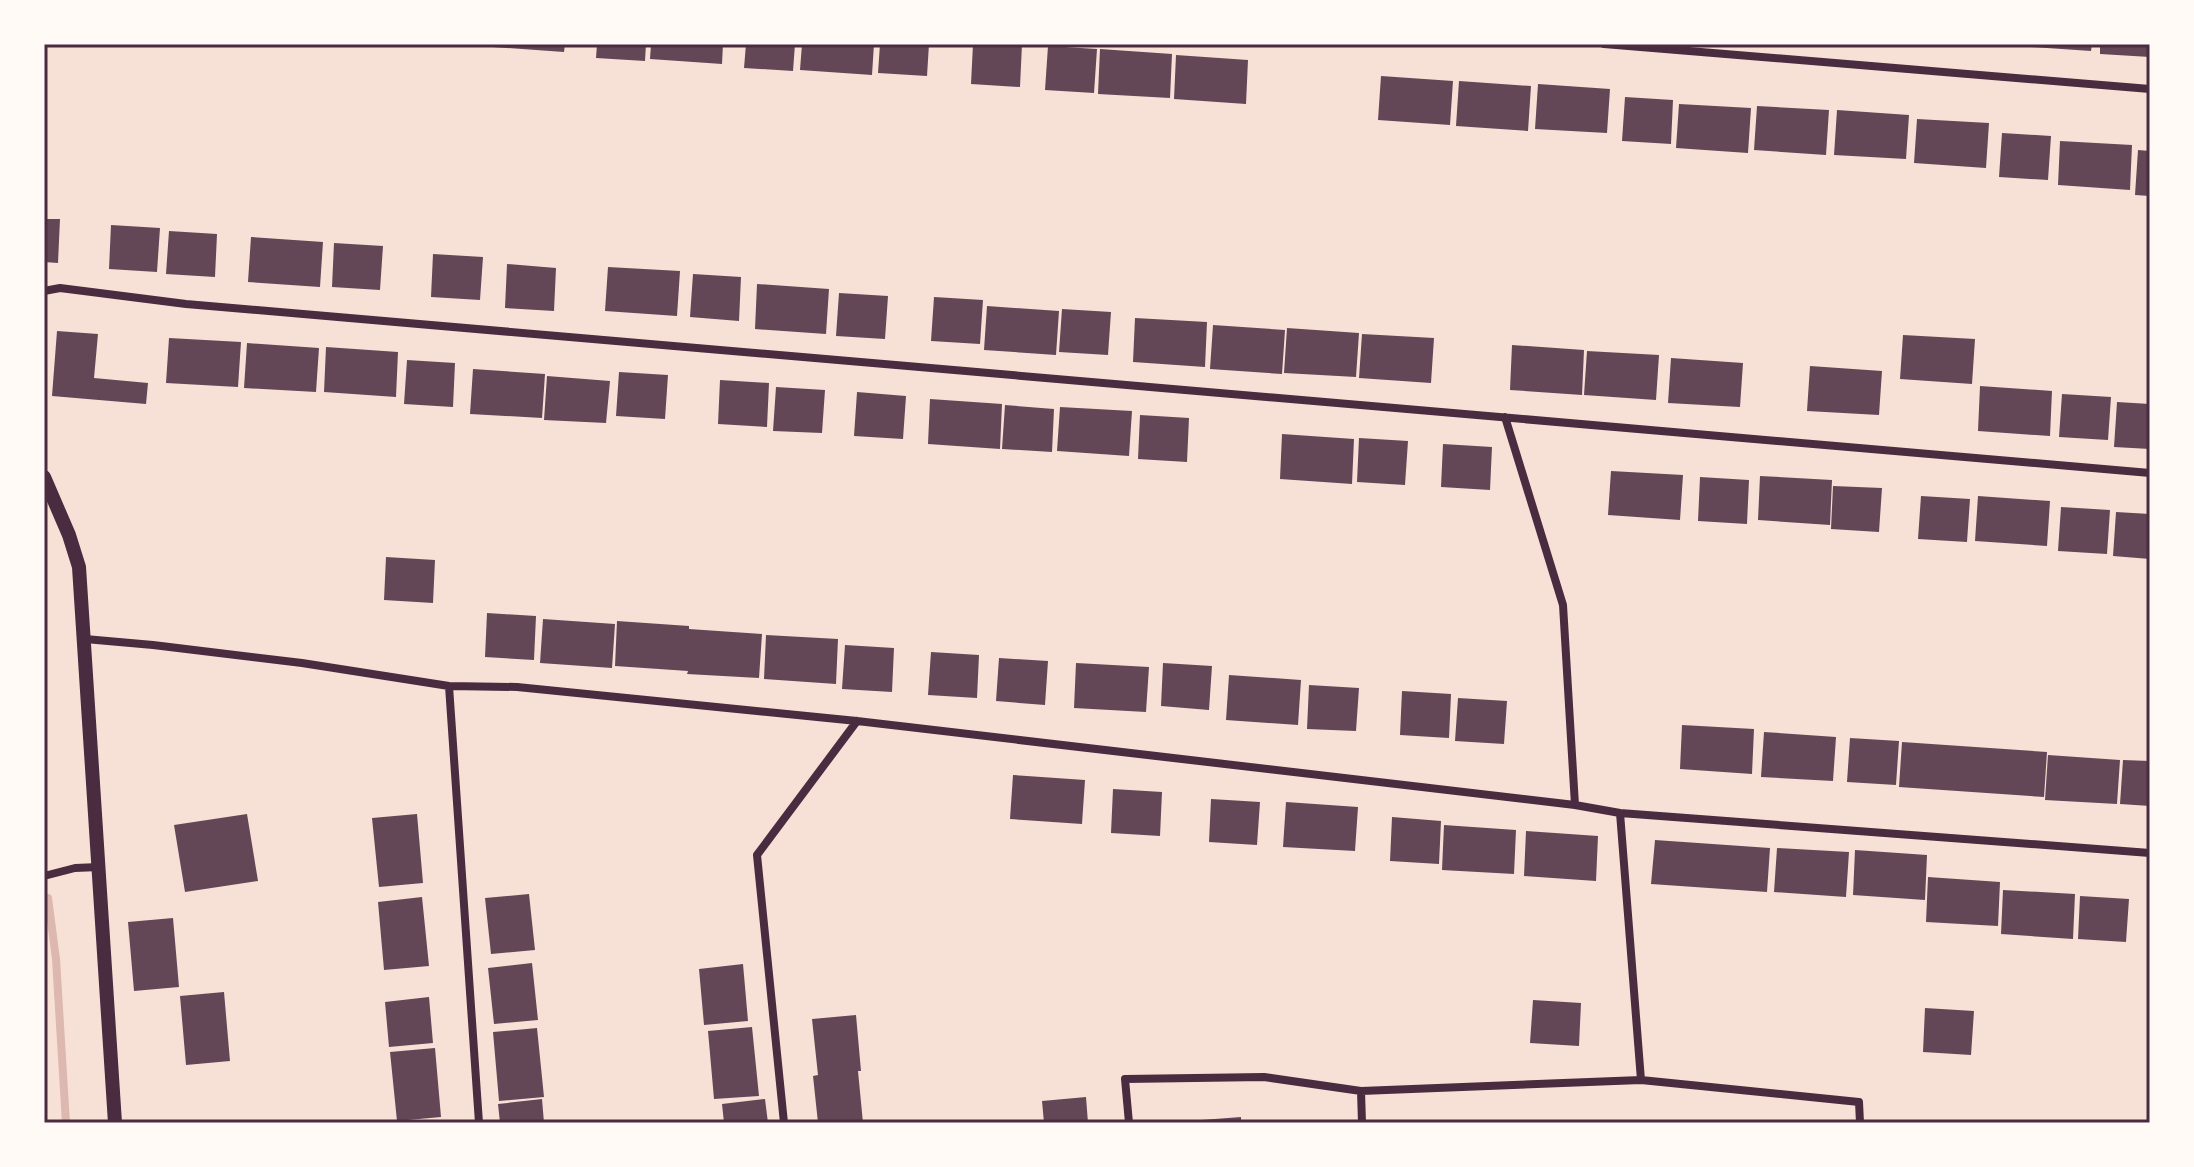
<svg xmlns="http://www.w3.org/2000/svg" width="2194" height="1167" font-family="'Asap Condensed',sans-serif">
<rect width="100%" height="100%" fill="#f7e1d7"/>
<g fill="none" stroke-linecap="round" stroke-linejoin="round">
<path stroke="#dcb8b0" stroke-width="8" d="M48,898L56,959L66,1123"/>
</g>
<path fill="#644757" d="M492,44H565L564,52L492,47Z
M597,44H646L645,61L596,58Z
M651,44H723L722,64L650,59Z
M746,44H795L793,71L744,68Z
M802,44H874L872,75L800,70Z
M880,44H929L927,76L878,73Z
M973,44H1022L1020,87L971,84Z
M2015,44H2092L2091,51L2015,46Z
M2100,44H2150V57L2100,54Z
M1048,46L1097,49L1094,93L1045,90Z
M1100,49L1172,54L1170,98L1098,94Z
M1176,55L1248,60L1246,104L1174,99Z
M1381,76L1453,81L1450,125L1378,120Z
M1459,81L1531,86L1528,131L1456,126Z
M1538,84L1610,89L1607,133L1535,129Z
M1625,97L1673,100L1671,144L1622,141Z
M1679,104L1751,108L1748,153L1676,148Z
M1757,106L1829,110L1826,155L1754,150Z
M1837,110L1909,115L1906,159L1834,155Z
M1917,119L1989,123L1986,168L1914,163Z
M2002,133L2051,136L2048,180L1999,177Z
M2060,141L2132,145L2130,190L2058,185Z
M2138,150L2150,151V196L2135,195Z
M44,219H60L58,263L44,262Z
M111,225L160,228L157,272L109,269Z
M169,231L217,234L215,277L166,274Z
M251,237L323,242L320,287L248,282Z
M334,243L383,246L380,290L332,287Z
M433,254L483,257L480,300L431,297Z
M507,264L556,268L554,311L505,308Z
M608,267L680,271L677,316L605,311Z
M693,274L741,277L739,321L690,317Z
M757,284L829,289L826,334L755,329Z
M839,293L888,296L885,339L836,336Z
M934,297L983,300L980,344L931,341Z
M987,306L1059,311L1056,355L984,350Z
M1062,309L1111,312L1108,355L1059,352Z
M1135,318L1207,322L1205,367L1133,362Z
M1213,325L1285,330L1282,374L1210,369Z
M1287,328L1359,333L1356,377L1284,373Z
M57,331L98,334L94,378L148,383L146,404L52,396Z
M1362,334L1434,338L1431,383L1359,378Z
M1903,335L1975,339L1972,384L1900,379Z
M169,338L241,342L238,387L166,383Z
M247,343L319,348L316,392L244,388Z
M1512,345L1584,350L1582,395L1510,390Z
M326,347L398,352L396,397L324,392Z
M1587,351L1659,355L1656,400L1584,395Z
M1671,358L1743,363L1740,407L1668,403Z
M407,360L455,363L453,407L404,404Z
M1810,366L1882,371L1879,415L1807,411Z
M473,369L545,374L542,418L470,414Z
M619,372L668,375L665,419L616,416Z
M547,376L610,381L606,423L544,420Z
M720,380L769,383L767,427L718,424Z
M1980,386L2052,391L2050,436L1978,431Z
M776,387L825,390L822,433L773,431Z
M857,392L906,396L903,439L854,436Z
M2062,394L2111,397L2108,440L2059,437Z
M930,399L1002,404L1000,449L928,444Z
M2117,402L2150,404V449L2114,447Z
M1005,405L1054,409L1052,452L1002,449Z
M1060,407L1132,411L1129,456L1057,451Z
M1140,415L1189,418L1187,462L1138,459Z
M1282,434L1354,439L1352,484L1280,479Z
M1359,438L1408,441L1405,485L1357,482Z
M1443,444L1492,447L1490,490L1441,487Z
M1611,471L1683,475L1680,520L1608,515Z
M1760,476L1832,480L1830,525L1758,520Z
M1700,477L1749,480L1747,524L1698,521Z
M1833,486L1882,488L1879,532L1831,529Z
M1921,496L1970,499L1967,542L1918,539Z
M1978,496L2050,501L2047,546L1975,541Z
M2061,507L2110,510L2107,554L2058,551Z
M2116,512L2150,514V559L2113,556Z
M386,557L435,560L433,603L384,600Z
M487,613L536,616L534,660L485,657Z
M543,619L615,624L612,668L540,663Z
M617,621L689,626V629L762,634L759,678L687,674L688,671L615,666Z
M766,635L838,639L836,684L764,679Z
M845,645L894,648L892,692L842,689Z
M931,652L979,655L977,698L928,695Z
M999,658L1048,661L1045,705L996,701Z
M1076,663L1149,667L1146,712L1074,708Z
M1163,663L1212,666L1209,710L1161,706Z
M1229,675L1301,680L1298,725L1226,720Z
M1309,685L1359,688L1356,731L1307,729Z
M1402,691L1451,694L1449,738L1400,735Z
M1458,698L1507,701L1504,744L1455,741Z
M1682,725L1754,729L1752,774L1680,769Z
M1764,732L1836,737L1833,781L1761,777Z
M1850,738L1899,741L1896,785L1847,782Z
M1902,742L2047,752L2044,797L1899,787Z
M2048,755L2120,760L2117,804L2045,800Z
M2123,760L2150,761V806L2120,804Z
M1013,775L1085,780L1082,824L1010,819Z
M1113,789L1162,792L1160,836L1111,833Z
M1211,799L1260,802L1257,845L1209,842Z
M1286,802L1358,807L1355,851L1283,847Z
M247,814L258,881L185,892L174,825Z
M417,814L423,883L379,887L372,818Z
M1392,817L1441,821L1439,864L1390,861Z
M1444,825L1516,830L1514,874L1442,870Z
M1526,831L1598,836L1596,881L1524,876Z
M1655,840L1770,848L1767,892L1651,884Z
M1777,848L1849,852L1846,897L1774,892Z
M1855,850L1927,855L1925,900L1853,895Z
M1928,877L2000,882L1998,926L1926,922Z
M2003,890L2075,894L2073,939L2001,934Z
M529,894L535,950L491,954L485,898Z
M2080,896L2129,899L2126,942L2078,939Z
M422,897L429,966L384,970L378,902Z
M173,918L179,987L134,991L128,922Z
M532,963L538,1020L494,1024L488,968Z
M743,964L748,1021L704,1025L699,969Z
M224,992L230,1061L186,1065L180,996Z
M429,997L433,1043L389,1047L385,1002Z
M1533,1000L1581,1003L1579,1046L1530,1043Z
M1925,1008L1974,1011L1971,1055L1923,1052Z
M856,1015L861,1071H858L863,1123H818L813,1076L818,1075L812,1019Z
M752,1027L759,1096L714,1099L708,1031Z
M537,1028L544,1097L499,1101L493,1032Z
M435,1048L441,1117L397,1121L390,1052Z
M1086,1097L1088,1123H1044L1042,1101Z
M542,1099L544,1123H500L498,1104Z
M765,1099L768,1123H724L722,1104Z
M1241,1117V1123H1188V1121Z"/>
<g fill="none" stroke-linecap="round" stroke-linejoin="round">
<path stroke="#4a2c40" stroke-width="8" d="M1604,44L2150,89
M44,291L60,288L186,304L2150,473
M1505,417L1563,605L1575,805
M85,639L153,645L302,663L449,686L517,687L857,721L1575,805L1620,813L2150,853
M449,686L479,1123
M1620,813L1641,1080
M44,876L75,868L99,867
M1361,1091L1362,1123
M784,1123L757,855L857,721
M1129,1123L1125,1079L1264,1077L1361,1091L1641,1080L1859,1102L1860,1123"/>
<path stroke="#4a2c40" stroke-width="14" d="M44,477L69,535L79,567L115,1123"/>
</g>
<rect width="2194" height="1167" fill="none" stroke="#fffaf5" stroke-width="92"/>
<rect x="46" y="46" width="2102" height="1075" fill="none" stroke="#4a2c40" stroke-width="3"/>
</svg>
